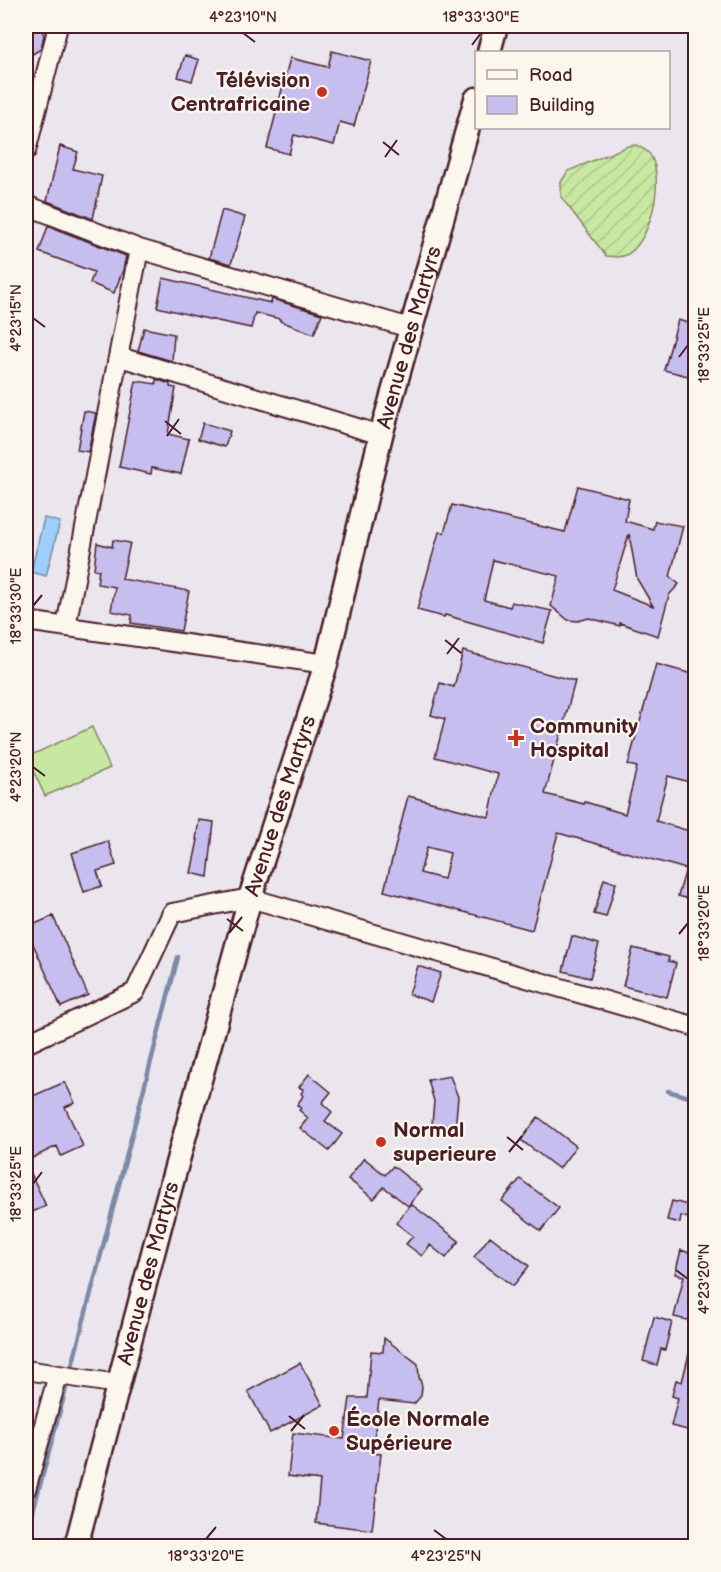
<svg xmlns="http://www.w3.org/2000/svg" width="721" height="1572" font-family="'Balsamiq Sans',sans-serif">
<defs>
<pattern id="garden-furrows" width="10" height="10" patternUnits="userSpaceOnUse" patternTransform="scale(1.5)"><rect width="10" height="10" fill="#c6e8a1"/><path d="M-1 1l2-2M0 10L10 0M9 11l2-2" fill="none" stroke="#acc78b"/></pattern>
</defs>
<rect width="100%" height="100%" fill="#ebe6ed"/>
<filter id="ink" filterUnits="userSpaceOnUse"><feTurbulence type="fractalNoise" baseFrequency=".0167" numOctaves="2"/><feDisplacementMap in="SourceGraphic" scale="12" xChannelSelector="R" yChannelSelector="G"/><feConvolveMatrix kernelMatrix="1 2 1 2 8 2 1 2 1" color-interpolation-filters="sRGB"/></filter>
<g filter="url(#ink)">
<path fill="#c6e8a1" stroke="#888466" stroke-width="1.5" d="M92,727L110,768L45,796L27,757Z"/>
<path fill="url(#garden-furrows)" stroke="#888466" stroke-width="1.5" d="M636,145C641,148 648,150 651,156C664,179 652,239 628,254C621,258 614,257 606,256L561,197V182L568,171L628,146Z"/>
<path fill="#9cd0fa" stroke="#7b89a7" stroke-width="1.5" d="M44,518L60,522L46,576L31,572Z"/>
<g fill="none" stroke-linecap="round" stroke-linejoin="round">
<path stroke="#7b89a7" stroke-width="4.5" d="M668,1091L696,1099
M72,1366L178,957
M26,1537L68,1381"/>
</g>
<path fill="#c7bef0" stroke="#4a1f2b" stroke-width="1.5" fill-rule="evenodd" d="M26,26H39L44,35L41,49L26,58Z
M332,51L371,61L354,126L340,122L334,145L294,135L289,154L267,148L290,58L328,67Z
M185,55L199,60L192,81L178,77Z
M60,146L78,152L73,169L102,176L93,219L47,201Z
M222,210L245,217L231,264L209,258Z
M48,226L126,256L123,270L114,293L90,283L94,272L39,252Z
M163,278L271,303L272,299L322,314L314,334L280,321V319L255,313L251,328L199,317L157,307Z
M678,320L696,325V378L664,370Z
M144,328L174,334L172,361L138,351Z
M156,379L170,384V387L176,388L168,434L189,439L181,474L152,468L151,474L119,467L136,381L156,384Z
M84,411L96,413L88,452L77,450Z
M203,423L230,431L225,447L198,439Z
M578,486L629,499L625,521L653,529L655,521L683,526L670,577L679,584L669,595L658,636L620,623V626L589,618L578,621L568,620L551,606L559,576L493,560L484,600L510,607L512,602L552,611L543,643L445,615L444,617L417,610L439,532L444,533L452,505L565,532ZM629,534L637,579L653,606L612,590Z
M113,540L130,543L122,579L189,591L181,631L131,623L132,615L111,611L115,587L97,584L99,570L94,569L97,543L112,547Z
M463,651L575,681L545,794L584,804L585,802L625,814L637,767L628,765L656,664L696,675V784L668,776L656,821L696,833V901L678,896L686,869L558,833L532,930L384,891L408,796L489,817L498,774L435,757L445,719L431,715L440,683L454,687ZM427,847L450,853L444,879L420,873Z
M199,820L214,822L208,877L191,873L198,840H196Z
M108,841L116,865L97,871L102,886L84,892L72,853Z
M604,879L616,883L606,917L594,914Z
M53,916L88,995L61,1007L26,928Z
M572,936L599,944L590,978L563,971Z
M633,948L669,957L668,961L676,963L667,997L623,986Z
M418,966L441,973L431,1002L409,994Z
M309,1074L331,1092L322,1103L332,1112L325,1121L342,1134L329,1151L300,1128L308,1118L299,1110L301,1108L297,1105L303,1096L301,1093L304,1090L299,1087Z
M450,1076L458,1097L455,1130L441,1123L431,1136L434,1101L428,1080Z
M65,1082L75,1103L65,1107L83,1146L61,1156L57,1146L26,1161V1099Z
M538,1117L576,1146L559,1169L521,1140Z
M364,1158L385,1175L393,1166L422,1189L408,1206L384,1187L374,1199L348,1179Z
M26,1163L46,1206L26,1215Z
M520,1179L559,1208L541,1231L502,1201Z
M672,1201L696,1207V1220L681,1216L680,1223L667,1220Z
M411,1204L459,1241L446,1258L430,1245L422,1256L406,1244L413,1236L396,1223Z
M490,1236L529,1266L513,1286L474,1257Z
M691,1249L696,1250V1322L674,1317L684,1276L675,1274L681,1250L690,1253Z
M654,1317L672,1322L665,1350L661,1349L657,1365L643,1361Z
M384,1338L418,1364L419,1377L422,1386L421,1396L414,1404L379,1400L372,1453L381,1454L372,1530L316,1523L320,1480L288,1476L293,1433L344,1439L350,1398H367L371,1351L383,1352Z
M691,1346L696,1347V1432L671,1426L678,1398L672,1396L676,1380L682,1382Z
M300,1363L323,1405L270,1433L248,1391Z"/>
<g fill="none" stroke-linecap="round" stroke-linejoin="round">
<defs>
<path id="minor" d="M26,151L58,26
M26,205L139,249L410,328
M120,357L381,435
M26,621L326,664
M66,626L139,249
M26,1044L135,992L172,913L250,898L696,1027
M26,1370L118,1384
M26,1489L58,1375"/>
<g id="major">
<path d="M489,52L496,26"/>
<path id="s1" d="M76,1546L164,1211L250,898L326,664L381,435L476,99"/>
</g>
</defs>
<use href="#minor" stroke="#4a1f2b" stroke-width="22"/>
<use href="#major" stroke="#4a1f2b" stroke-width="27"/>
<use href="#minor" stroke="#fbf7ec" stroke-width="18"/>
<use href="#major" stroke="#fbf7ec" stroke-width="22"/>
</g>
</g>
<path fill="none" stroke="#4a1f2b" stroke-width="2" d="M243,33L255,42M472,45L481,33M383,142L399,155M385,157L397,140M33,318L45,327M679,357L688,345M165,421L181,434M167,436L179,419M33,606L42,595M445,640L461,653M447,654L459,638M33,767L45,776M227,919L243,931M229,933L242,917M679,934L688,923M507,1137L523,1150M509,1152L522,1136M33,1184L42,1172M676,1270L688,1279M289,1416L305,1429M291,1431L304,1415M434,1530L446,1539M206,1539L216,1527"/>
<g fill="#c8321e" stroke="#fbf7ec" stroke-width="2">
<circle cx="322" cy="92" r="6"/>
<path d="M513 729h6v6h6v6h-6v6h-6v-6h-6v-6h6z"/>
<circle cx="381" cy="1142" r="6"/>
<circle cx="334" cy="1431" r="6"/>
</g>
<g text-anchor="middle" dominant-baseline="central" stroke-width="4.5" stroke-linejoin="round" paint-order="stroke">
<g font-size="21" font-weight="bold" fill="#4a1f2b" stroke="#fbf7ec" text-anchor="start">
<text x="310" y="80" text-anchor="end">Télévision<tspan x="310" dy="24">Centrafricaine</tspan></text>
<text x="530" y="726">Community<tspan x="530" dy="24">Hospital</tspan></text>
<text x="393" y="1130">Normal<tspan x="393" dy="24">superieure</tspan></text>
<text x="346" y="1419">École Normale<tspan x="346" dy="24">Supérieure</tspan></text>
</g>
<g font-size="21" fill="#4a1f2b" stroke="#fbf7ec">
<text stroke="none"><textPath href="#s1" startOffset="1254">Avenue des Martyrs</textPath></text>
<text stroke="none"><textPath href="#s1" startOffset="768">Avenue des Martyrs</textPath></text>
<text stroke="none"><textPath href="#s1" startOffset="282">Avenue des Martyrs</textPath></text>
</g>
</g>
<rect width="721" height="1572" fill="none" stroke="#fbf7ec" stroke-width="66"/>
<rect x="475" y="51" width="195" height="78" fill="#fbf7ec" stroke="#b4a19f" stroke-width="1.5"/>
<rect x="487" y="70" width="30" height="9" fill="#fbf7ec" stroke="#b4a19f" stroke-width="1.5"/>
<text x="529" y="81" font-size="18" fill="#4a1f2b">Road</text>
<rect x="487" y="96" width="30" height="18" fill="#c7bef0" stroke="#b4a19f" stroke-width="1.5"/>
<text x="529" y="111" font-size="18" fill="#4a1f2b">Building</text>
<rect x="33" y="33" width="655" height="1506" fill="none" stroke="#4a1f2b" stroke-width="2"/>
<g font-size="15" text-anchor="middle" fill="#4a1f2b">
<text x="243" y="22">4°23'10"N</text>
<text x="481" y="22">18°33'30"E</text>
<text transform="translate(16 318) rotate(-90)" y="5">4°23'15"N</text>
<text transform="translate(704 345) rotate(-90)" y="5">18°33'25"E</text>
<text transform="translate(16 606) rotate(-90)" y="5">18°33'30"E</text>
<text transform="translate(16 767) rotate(-90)" y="5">4°23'20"N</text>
<text transform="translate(704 923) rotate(-90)" y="5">18°33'20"E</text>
<text transform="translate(16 1184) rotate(-90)" y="5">18°33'25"E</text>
<text transform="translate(704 1279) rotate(-90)" y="5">4°23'20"N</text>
<text x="206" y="1561">18°33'20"E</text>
<text x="446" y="1561">4°23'25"N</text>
</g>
</svg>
